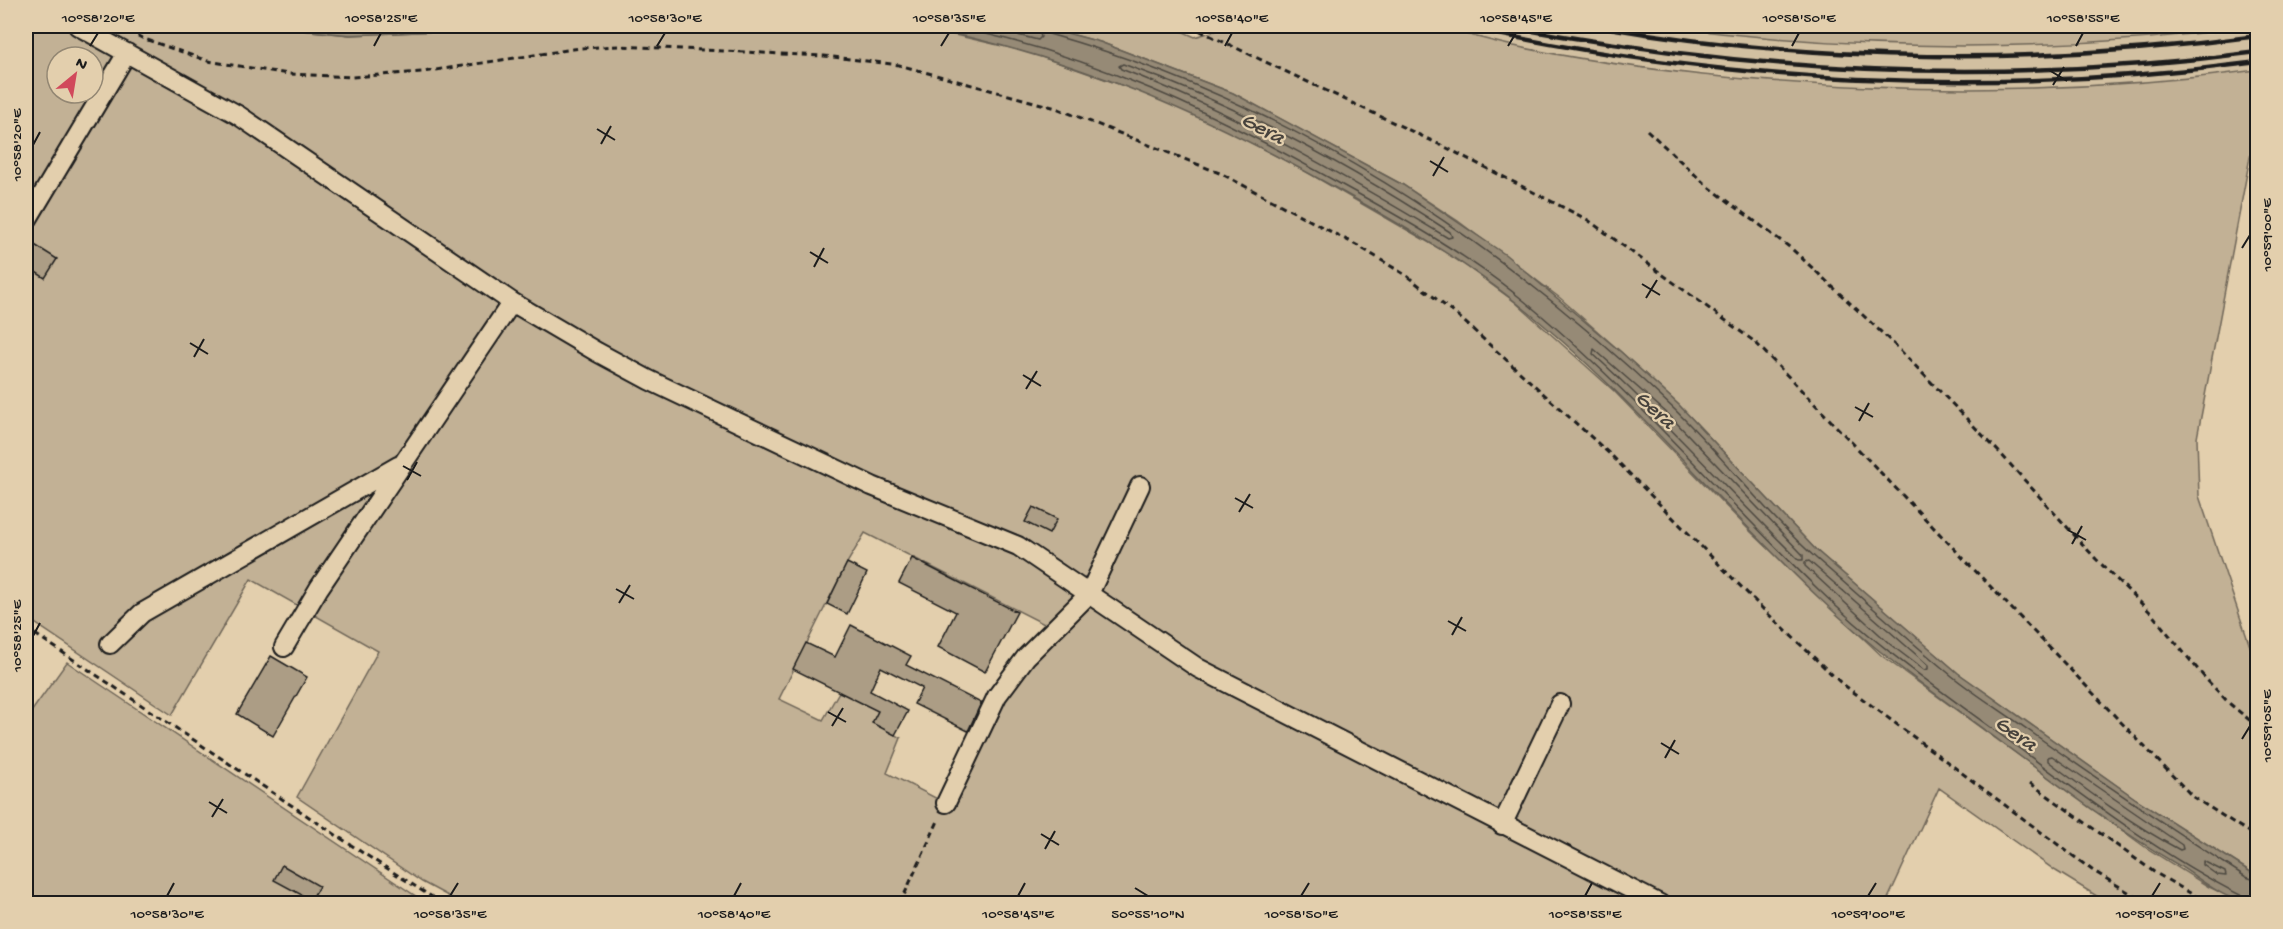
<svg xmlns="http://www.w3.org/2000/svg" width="2283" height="929" font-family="'Gochi Hand',sans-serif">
<rect width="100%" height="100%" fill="#e3cfad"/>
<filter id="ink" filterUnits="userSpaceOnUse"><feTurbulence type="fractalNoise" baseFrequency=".0167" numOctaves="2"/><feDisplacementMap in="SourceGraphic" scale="12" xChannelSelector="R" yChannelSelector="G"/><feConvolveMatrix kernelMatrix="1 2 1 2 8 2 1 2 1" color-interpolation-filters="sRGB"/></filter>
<g filter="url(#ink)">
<path fill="#d2c0a1" d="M1423,26H1661L1803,41L2212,32L2257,26V70L2113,85L2014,90L1882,89L1799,84L1613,63L1516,46Z"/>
<path fill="#c2b195" stroke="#6f6658" stroke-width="1.5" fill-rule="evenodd" d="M26,26H262L350,35L440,31L491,26H916L1028,52L1164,100L1225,129L1305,171L1454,257L1515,302L1614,391L1751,532L1882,656L2145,847L2209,887L2244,903H2108L2056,871L1939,788L1886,903H461L422,882L297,797L378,651L251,579L172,715L26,617ZM57,57H93V93H57ZM865,533L1058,631L1002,698L949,805L887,773L901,738L873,723L878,711L839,692L823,720L779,699L847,563Z
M1041,26H1170L1195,37L1218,30L1209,26C1279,26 1352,21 1421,26C1452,28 1484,40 1514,46C1576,59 1640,68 1703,75C1888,94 2073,95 2257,70V120L2197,438L2199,496L2255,661L2257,662V876L2136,799L1958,673L1816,550L1679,405L1621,352L1560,298L1458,221L1403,185L1233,93L1100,42Z
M1661,26H2258C2060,53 1859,52 1661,26Z
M67,662L426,903L26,904V719Z"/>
<path fill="#968a76" stroke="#655e52" stroke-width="1.5" d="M262,26H491L440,31L350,35Z
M916,26H1041L1100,42L1233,93L1403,185L1506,255L1621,352L1679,405L1816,550L1958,673L2136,799L2257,876V903C2227,904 2203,880 2178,865C2114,828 2056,783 1997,739C1935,694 1873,650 1818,597C1715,500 1625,388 1513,300C1459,258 1400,224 1341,191C1204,114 1071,55 916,26Z"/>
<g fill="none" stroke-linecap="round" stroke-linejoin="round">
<path stroke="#4d4840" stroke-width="1.5" d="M322,26L350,29L426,26
M948,26C1089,52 1220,116 1344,186C1404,219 1464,253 1518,296C1627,384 1718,493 1819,590C1876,646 1940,690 2005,738C2081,794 2157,853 2242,896L2245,904
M981,26L1038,40L1041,37L1038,26
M1045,26L1049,34C1290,102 1494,237 1673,408C1723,456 1765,513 1817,559C1862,598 1906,638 1952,676C1977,696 2005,713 2031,732C2101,782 2173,830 2246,877L2258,881
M1123,64C1238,105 1348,165 1450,232L1452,237L1448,238C1343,175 1236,113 1121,69L1119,66Z
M1594,349L1669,415L1803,555V560H1799C1729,492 1665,419 1593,354Z
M1809,561L1928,665V669L1924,670L1891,645L1805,566V562Z
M2052,756L2182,845L2183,849L2180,850C2133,825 2090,793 2048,761V757Z
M2203,861L2225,872L2226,876L2217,875L2203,865Z"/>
</g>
<path fill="#ac9d85" stroke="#1c1c1c" stroke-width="1.5" d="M33,244L57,259L45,278L26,266V257Z
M1033,507L1057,519L1049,534L1025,522Z
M912,558L1017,612L985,672L938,647L956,612L899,583Z
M847,563L867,573L847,614L827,604Z
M851,625L911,656L906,665L981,703L968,731L914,704L922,688L881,667L870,691L908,711L895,735L872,723L878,711L793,669L806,643L835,657Z
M271,656L307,677L273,736L237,714Z
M282,865L319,886L311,900L274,880Z"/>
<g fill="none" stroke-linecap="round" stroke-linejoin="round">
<defs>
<path id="minor" d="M78,26L238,115L512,302L597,352L649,380L872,486L1018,546L1198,668L1660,904
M26,222L127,53
M110,644L142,613L398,466
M284,647L319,588L512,302
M946,803L997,696L1026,657L1089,594L1140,486
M1502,825L1560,704"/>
</defs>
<use href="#minor" stroke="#1c1c1c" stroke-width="22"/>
<path stroke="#1c1c1c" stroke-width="3" stroke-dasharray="6 4.5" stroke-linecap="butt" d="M119,26L142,38L208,61L288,74L352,77L423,72L580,48L620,46L824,56L899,65L1056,108L1222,174L1360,247L1407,276L1458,316L1612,456L1766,612L1840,682L2092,870L2148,904
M1190,26L1447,148L1588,220L1755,342L2193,797L2258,838
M1647,130L1705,184L1792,249L1896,346L1999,452L2096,559L2150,612L2205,678L2230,704L2258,727
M26,628L363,853L443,904
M2030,783L2154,872L2209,904
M900,904L939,819"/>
<use href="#minor" stroke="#e3cfad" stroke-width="18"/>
<path stroke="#1c1c1c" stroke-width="4.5" d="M1461,26C1722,84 1992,97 2258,62
M1508,26C1564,38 1622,45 1678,53C1871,77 2065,77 2258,52
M1597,26C1814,64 2040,65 2258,36"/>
</g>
</g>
<path fill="none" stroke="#1c1c1c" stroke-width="2" d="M90,46L98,33M374,46L381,33M657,46L665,33M941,46L949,33M1225,46L1232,33M1508,46L1516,33M1792,46L1799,33M2076,46L2083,33M2049,70L2067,81M2053,85L2064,67M597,129L615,140M601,144L611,126M33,145L40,132M1430,161L1448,172M1433,176L1444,157M2242,248L2250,235M810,252L828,263M814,267L824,248M1642,284L1660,295M1646,298L1657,280M190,343L208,354M194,357L204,339M1023,375L1041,386M1026,389L1037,371M1855,407L1873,417M1859,421L1869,403M403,466L421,476M407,480L417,462M1235,498L1253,508M1239,512L1250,494M2068,530L2086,540M2072,544L2082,526M616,589L634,599M619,603L630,585M1448,621L1466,631M1452,635L1462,617M33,636L40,623M828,712L846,722M832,726L843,708M2242,739L2250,726M1661,743L1679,754M1665,758L1675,740M209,802L227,813M212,817L223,799M1041,834L1059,845M1045,849L1055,831M1135,888L1148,896M167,896L174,883M450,896L458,883M734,896L741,883M1018,896L1025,883M1301,896L1309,883M1585,896L1592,883M1868,896L1876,883M2152,896L2160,883"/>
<g text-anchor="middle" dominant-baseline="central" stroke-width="4.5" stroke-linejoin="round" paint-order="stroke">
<g font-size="22" font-style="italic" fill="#47423c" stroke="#e3cfad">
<text transform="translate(1262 130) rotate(28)">Gera</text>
<text transform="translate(1654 411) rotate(43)">Gera</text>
<text transform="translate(2015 735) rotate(36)">Gera</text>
</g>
</g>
<rect width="2283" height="929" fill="none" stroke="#e3cfad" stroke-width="66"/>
<g transform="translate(75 75) rotate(30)"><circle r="28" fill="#e3cfad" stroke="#938773" stroke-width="1.5"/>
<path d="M0-4.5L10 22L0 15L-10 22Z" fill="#d1495b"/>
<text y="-9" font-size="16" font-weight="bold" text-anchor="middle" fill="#1c1c1c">N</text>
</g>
<rect x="33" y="33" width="2217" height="863" fill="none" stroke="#1c1c1c" stroke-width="2"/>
<g font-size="15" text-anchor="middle" fill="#1c1c1c">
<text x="98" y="22">10°58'20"E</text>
<text x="381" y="22">10°58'25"E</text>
<text x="665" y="22">10°58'30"E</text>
<text x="949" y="22">10°58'35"E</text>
<text x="1232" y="22">10°58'40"E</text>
<text x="1516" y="22">10°58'45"E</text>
<text x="1799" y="22">10°58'50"E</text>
<text x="2083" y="22">10°58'55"E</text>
<text transform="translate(16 145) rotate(-90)" y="5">10°58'20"E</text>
<text transform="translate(2266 235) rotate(-90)" y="5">10°59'00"E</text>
<text transform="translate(16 636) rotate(-90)" y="5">10°58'25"E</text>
<text transform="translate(2266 726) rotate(-90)" y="5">10°59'05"E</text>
<text x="167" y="918">10°58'30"E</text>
<text x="450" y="918">10°58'35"E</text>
<text x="734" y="918">10°58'40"E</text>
<text x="1018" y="918">10°58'45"E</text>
<text x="1148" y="918">50°55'10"N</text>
<text x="1301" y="918">10°58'50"E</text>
<text x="1585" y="918">10°58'55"E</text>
<text x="1868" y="918">10°59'00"E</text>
<text x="2152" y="918">10°59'05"E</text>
</g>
</svg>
